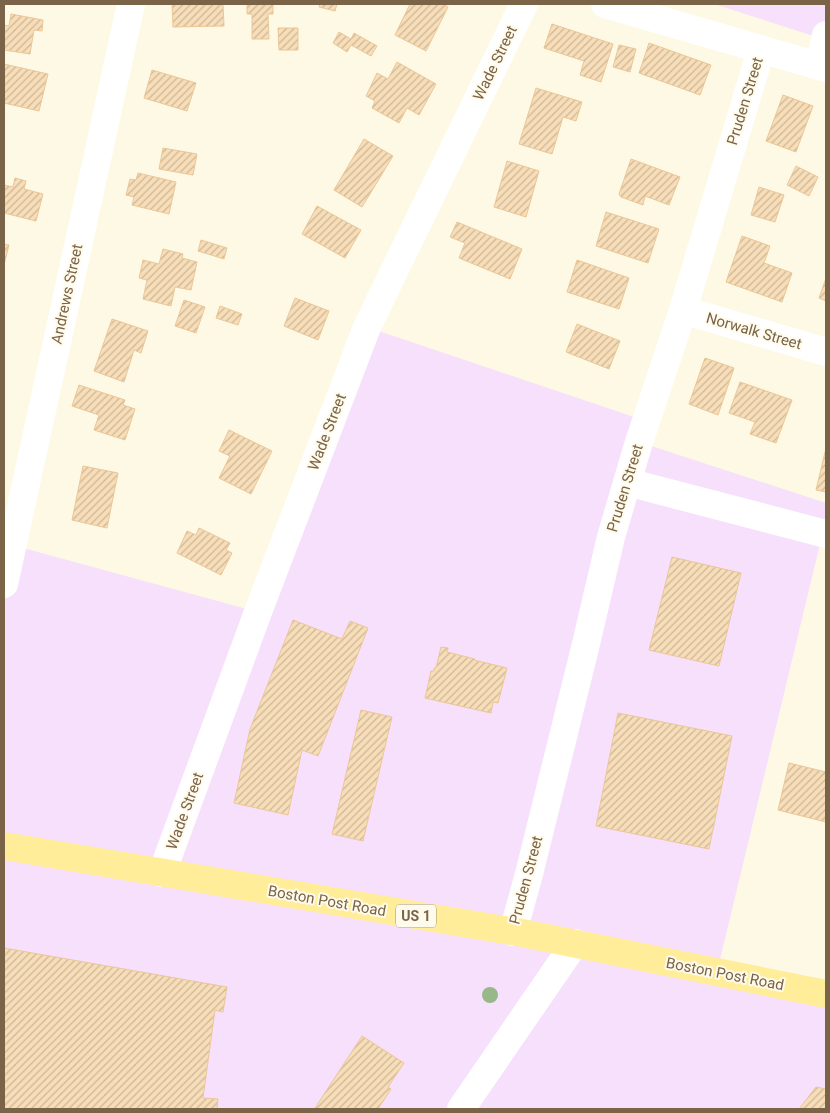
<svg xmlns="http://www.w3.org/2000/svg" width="830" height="1113" font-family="Roboto,sans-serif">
<defs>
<pattern id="building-hatch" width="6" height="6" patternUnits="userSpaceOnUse" patternTransform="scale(1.25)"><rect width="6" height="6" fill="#f7ddb8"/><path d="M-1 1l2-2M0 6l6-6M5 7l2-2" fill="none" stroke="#cdb797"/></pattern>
</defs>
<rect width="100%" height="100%" fill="#fef9e4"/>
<path fill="#f6e0fb" d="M714,4H826V40Z
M367,327L646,421L639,442L826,503V519L717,972L826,994V1109H4V584L12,545L258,612Z"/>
<path fill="url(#building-hatch)" stroke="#ebc797" d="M172,4H223L224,26L173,27Z
M247,4H273V14H268L269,39H252V14H247Z
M320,4H337L335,11L319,7Z
M410,4H443L448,7L426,51L395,35Z
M11,14L43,20L42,31L34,30L30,54L4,50V25L9,26Z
M552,24L613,44L601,82L580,75L584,61L544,48Z
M278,28H298V50H279Z
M339,32L351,39L354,33L377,46L371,56L351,45L347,52L333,43Z
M649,43L711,65L700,95L639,73Z
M619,45L636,49L630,72L613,67Z
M397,62L436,84L419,115L407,108L399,123L372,108L375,101L366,96L377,73L388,79Z
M4,64L48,74L39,111L4,103Z
M152,70L196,83L187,111L144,98Z
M536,88L582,102L576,121L563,117L552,154L519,144Z
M783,95L813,106L796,152L766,141Z
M364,139L393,156L362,207L334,190Z
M163,148L197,154L193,175L159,169Z
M631,159L680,177L669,205L645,196L643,205L621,197L619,194Z
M507,161L539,171L526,217L494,207Z
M796,166L818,177L809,196L787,185Z
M138,173L176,182L169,214L132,205L134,197L126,195L130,179L136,180Z
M15,178L26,181L24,189L43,194L36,221L4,213V185L13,187Z
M759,187L784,195L775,222L751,215Z
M317,206L361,230L345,258L302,234Z
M606,212L659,229L648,263L596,246Z
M457,222L522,249L510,279L459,258L465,243L450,237Z
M742,236L770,246L764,263L792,273L782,302L726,282Z
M201,240L227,248L224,259L198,251Z
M4,244L9,245L4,265Z
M163,249L183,254L182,258L197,262L191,290L175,287L171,306L143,299L147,280L139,278L143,260L159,264Z
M577,260L629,278L619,309L567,292Z
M826,278V301L819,298Z
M295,298L329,311L318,340L284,326Z
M184,300L205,307L196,333L175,326Z
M220,306L242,314L238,325L216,318Z
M112,319L148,331L141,353L134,350L124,382L94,371Z
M577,324L620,341L609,369L566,352Z
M705,358L734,368L718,415L689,404Z
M740,382L792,400L776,443L750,434L755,422L729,413Z
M79,385L125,400L123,405L135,409L125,440L94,430L99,415L72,406Z
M229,430L272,451L251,494L219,478L230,456L219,451Z
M826,448V492L816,490Z
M83,466L118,473L107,528L72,520Z
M199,528L230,543L226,550L232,553L221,575L177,553L187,531L196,535Z
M672,557L741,573L719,666L649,650Z
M293,620L342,639L350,621L368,628L318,756L302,750L288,815L234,803L250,729Z
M441,647L448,648L447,652L475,659L474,660L507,668L498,703L493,702L491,713L425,698L431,671H434V668H436Z
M361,710L392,717L363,841L332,834Z
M618,713L732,736L709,849L596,826Z
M789,763L826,772V822L778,810Z
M4,948L227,987L223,1012L215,1010L203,1098L218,1099L217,1109H4Z
M362,1036L404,1063L388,1087L391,1089L378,1109H317L315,1108Z
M816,1087L826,1089V1109H799Z"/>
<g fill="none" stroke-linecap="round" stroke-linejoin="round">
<path stroke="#fff" stroke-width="28" d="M605,4L826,68
M819,66L826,35
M683,310L826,352
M627,482L826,534
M4,584L131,4
M162,873L258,612L367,327L524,4
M513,932L529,874L585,648L611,537L639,442L683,310L761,50
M461,1109L575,943"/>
<path stroke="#ffed9a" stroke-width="28" d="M4,846L517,932L826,994"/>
</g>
<circle fill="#97b888" cx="490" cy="995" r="8"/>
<g text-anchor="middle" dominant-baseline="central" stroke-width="4" stroke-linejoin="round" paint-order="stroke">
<rect fill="#fffbec" stroke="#a29178" stroke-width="1" x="396" y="904.5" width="40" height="23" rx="4"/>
<g font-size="14" font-weight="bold" fill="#7a6346">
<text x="416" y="916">US 1</text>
</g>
<g font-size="15" fill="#7a6346" stroke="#fffbec">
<text transform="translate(495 63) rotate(-64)">Wade Street</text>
<text transform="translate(745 101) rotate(-73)">Pruden Street</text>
<text transform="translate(67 294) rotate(-78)">Andrews Street</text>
<text transform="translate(754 331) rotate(16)">Norwalk Street</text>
<text transform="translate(327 432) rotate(-69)">Wade Street</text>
<text transform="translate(625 488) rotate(-73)">Pruden Street</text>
<text transform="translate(185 811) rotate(-70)">Wade Street</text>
<text transform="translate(526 880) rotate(-75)">Pruden Street</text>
<text transform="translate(327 901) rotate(10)">Boston Post Road</text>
<text transform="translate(725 974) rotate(11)">Boston Post Road</text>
</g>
</g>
<rect width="830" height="1113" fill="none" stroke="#7a6346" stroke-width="10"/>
</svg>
